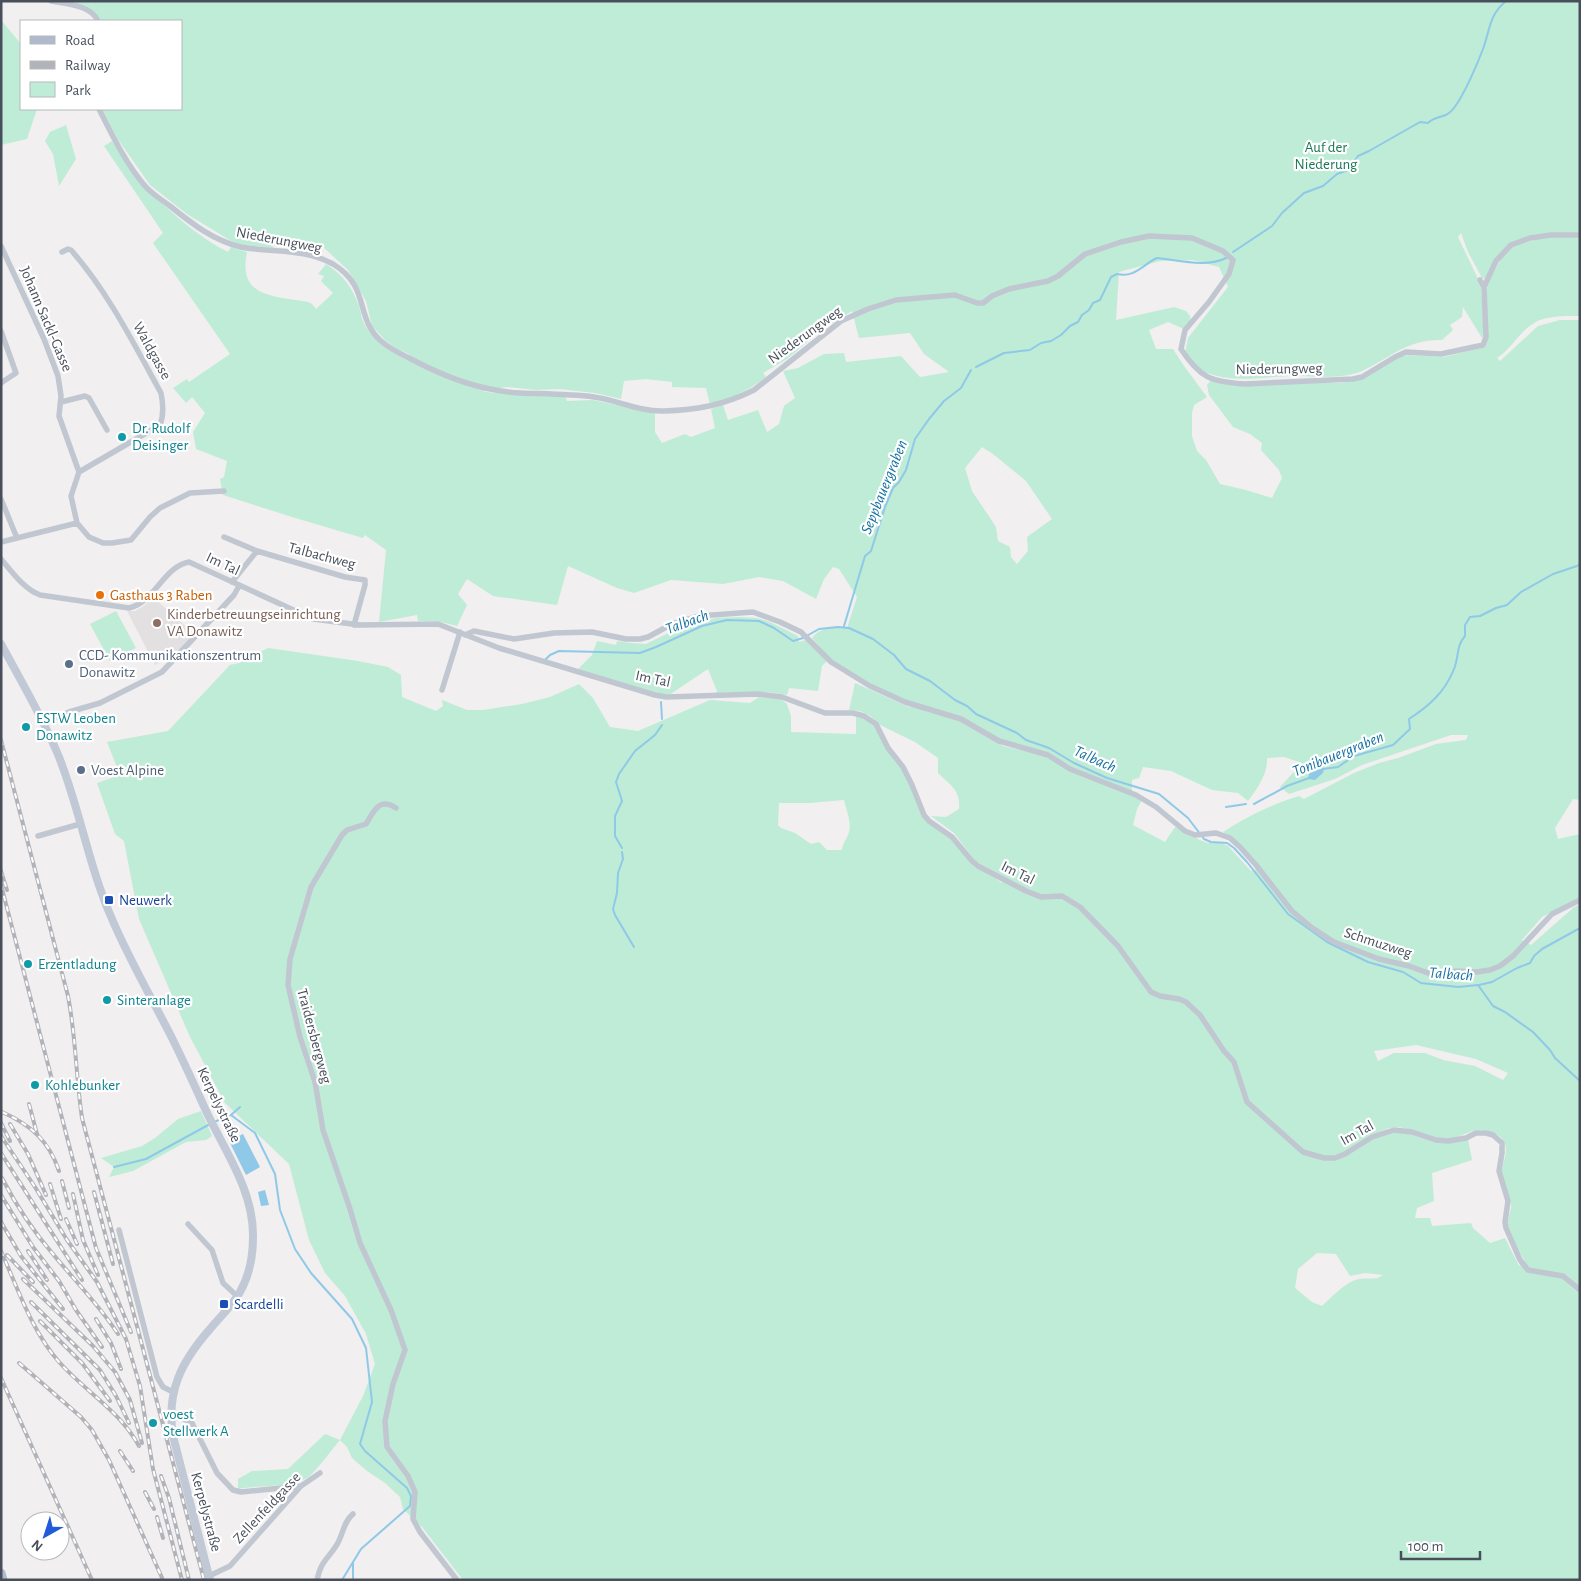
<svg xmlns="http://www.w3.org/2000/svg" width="1581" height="1581" font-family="'Alegreya Sans',sans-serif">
<rect width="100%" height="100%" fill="#f1efef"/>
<path fill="#e2e0e0" d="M153,597L194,634L182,648L155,665L127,611H135L144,606Z"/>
<path fill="#bfecd7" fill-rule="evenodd" d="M51,1H1580V316C1564,316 1544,315 1531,325C1518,334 1511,349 1497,358L1500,361L1538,326L1560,320H1580V800L1573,799L1555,828L1558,839L1580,834V897L1542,917L1522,940L1531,945L1573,908L1580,904V1580H463L422,1527L403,1509L400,1497L385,1483L367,1471L352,1458L347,1447L340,1440C332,1449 316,1472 307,1478C288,1488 259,1485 238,1489V1479L252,1471L288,1469L325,1434L340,1440L363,1396L375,1364L366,1334L345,1296L325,1273L309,1240L289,1164L225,1103L190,1037L139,919L124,841L115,834L97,783L120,775L107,742L168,731L230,665L239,663L268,648L358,661L388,667L401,675L402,697L436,711L443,706L442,700L467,710H483L522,704L550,697L579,684L593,698L610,727L638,731L710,700L750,703L759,697L781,699L787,704L791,716V732L856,734V717L864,718L873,724L905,773L920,812L925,819L948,836L961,852L1002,883V876L975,861L954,833L931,816L946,817L959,809C961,790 950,785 938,773V758L915,742L878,724C873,715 860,709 849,710L855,683L909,707L911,706L965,723L1003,746L1042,755L1142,800L1137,809L1133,825L1165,842L1175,827L1202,841L1208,843L1218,842L1228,846L1251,871L1260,868L1230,837L1223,832C1249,816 1270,805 1299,796L1304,799L1354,773L1379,763L1398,758L1436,744L1466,740L1468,735H1451L1362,765L1335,779L1289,794L1280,787L1302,763L1284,757L1267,758C1268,774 1257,789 1248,801L1238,793L1212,790L1171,771L1143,767L1139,778L1132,780V791L1071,767L1058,759L1002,741L977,725L893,695L857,676L829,658L812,638C821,626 833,628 847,628L857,597L839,569L833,567L824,579L816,599L783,581L759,577L723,584L671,580L634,593L617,588L568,566L557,605L493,596L467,579L458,594L467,605L457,626L437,621H418L417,615L379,622L386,550L365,535L363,538L292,517L223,495L220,479L224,477L227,461L196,449L193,432L205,413L192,397L186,403L173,388L187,379L189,382L230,354L153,243L163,233L104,146L112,141C142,186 180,227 228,252L231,247L247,252C239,291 263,295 295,300C300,301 307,301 310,303C313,304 314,307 316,309L333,293L321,281L324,276L318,274L326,264C343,275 352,287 359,306C361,311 361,317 363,321C371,340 390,350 406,360L409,354L397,349L386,341L372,326L366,301L348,270L321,245L282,236L272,248L236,244L187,214L150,185L117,138L102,109H181V21H100L93,13ZM1461,233L1468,252L1482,278L1485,279L1494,262L1523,238L1536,234L1544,237L1514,246L1503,256L1493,273L1487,286V341L1485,347L1444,357L1409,355L1398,357L1357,380L1341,383H1287L1211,380L1207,385L1209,395L1233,427L1250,434L1262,443L1261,450L1279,470L1282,478L1272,498L1246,490L1220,484L1206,460L1197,451L1192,436V413L1194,405L1207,397L1184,366L1173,349H1156L1149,330L1168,322L1184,329L1191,321L1190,316L1186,311L1174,307L1116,320L1119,272L1160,261L1193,260L1219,267L1228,287L1188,338L1185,353C1190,359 1195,367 1201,370C1230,385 1264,376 1296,376C1318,376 1343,380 1364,370C1392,357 1407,339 1442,340L1453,330L1450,325L1462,317L1463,307L1482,338L1484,334L1481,285L1458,237ZM852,311L859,338L910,333L924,354L949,372L920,377L901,356L846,362L844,353L824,354L798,368L783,371L795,398L784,406L779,424L767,432L758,410L728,420L723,405L711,409L715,428L691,437L685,434L662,443L655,432V413L593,400L567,401L565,396L493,393L482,391L507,387L536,390L559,389L595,393L621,399L624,381L646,379L672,382V387L706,388L710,405C731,398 748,391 766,377L763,373L787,359L820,331ZM982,447L993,454L1026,481L1052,519L1027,537L1028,551L1017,564L1011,557L1010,547L998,541L996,527L972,491L965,468ZM844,800C846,810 852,822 849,832C847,839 843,842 842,850H827L819,842L811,844L795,833L781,828L778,825L779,803H810ZM1416,1045L1476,1059L1508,1073L1503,1080L1475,1066L1443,1060L1425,1053H1394L1378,1061L1374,1051ZM1399,1127C1415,1130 1431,1139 1447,1139C1460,1139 1471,1128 1484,1130C1492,1131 1503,1136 1505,1144C1508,1153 1503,1161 1502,1170C1501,1181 1508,1192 1511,1203C1512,1210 1508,1215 1508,1222C1507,1235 1518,1249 1524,1260L1519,1266L1505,1238L1490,1243L1473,1228L1471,1223L1432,1226L1430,1218H1415L1417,1208L1434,1201L1432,1173L1472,1160L1468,1139H1424L1411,1134L1390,1132L1369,1136L1389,1128ZM1317,1253L1336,1254L1350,1276L1365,1273L1383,1275C1375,1281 1369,1277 1359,1279C1345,1282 1333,1296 1322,1306L1312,1302L1295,1288L1298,1269Z
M1,20L21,44V109H37L27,139L1,145Z
M66,125L76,159L59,186L53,154L45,141L50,132Z
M116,611L136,648L110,661L90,624Z
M738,617L757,618L770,622L798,636L799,642L806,640L827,661L822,666L818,691L789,688L787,695L768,692H727L715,694L717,691L708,669L669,695L657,693L577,670L592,655L597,641L616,645L617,641L630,643L646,644L685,625L716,618Z
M201,1111L212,1136L206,1140L186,1142L133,1171L109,1177L114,1167L101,1158L142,1146L155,1138L178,1119Z"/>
<path fill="#8fc9e7" d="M1316,765L1322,766L1324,769L1323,773L1315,780L1308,779L1310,769Z
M243,1134L260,1167L246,1175L229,1141Z
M265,1190L269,1205L261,1206L258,1192Z"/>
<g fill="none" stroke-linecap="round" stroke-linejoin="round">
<path stroke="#8fc9e7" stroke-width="2" d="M1233,252L1272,226L1282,213L1304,193L1323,186L1337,174L1348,170L1358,156L1369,151L1420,122L1428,123C1436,115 1446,119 1454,108C1464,95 1477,65 1483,49C1490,30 1489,15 1506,1
M976,367L1004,353L1030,350L1041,343L1051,341L1061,335L1070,326L1078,322L1082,315L1089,310L1093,303L1100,300L1111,277L1117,274C1135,278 1142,265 1157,258C1178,260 1207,268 1226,258
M844,626L865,556L871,551L885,507L893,488L899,482L906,470L915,439L929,419L944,401L961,388L971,370
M545,660L550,655L559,651L640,653L656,647L702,626L727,620L759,621L774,628L793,641L803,638L819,629L838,627L849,628L873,639L894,655L906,669L930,681L955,700L967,706L976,714L1017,733L1026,740L1049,748L1074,763L1107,778L1159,794L1188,818L1204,839L1211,842L1227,843L1234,848L1247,862L1288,914L1327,942L1368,962L1403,972L1421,983L1458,987L1478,985L1493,1006L1505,1012L1533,1032L1550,1050L1555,1058L1580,1081
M661,702L662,719
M1323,769L1338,767L1354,756L1393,745L1410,729L1409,719C1429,706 1445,692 1454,669C1459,657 1456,646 1465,636V625L1470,617L1480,616L1496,608L1507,605L1521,592L1553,574L1577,566L1580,564
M1254,804L1287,786L1309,778
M1226,807L1246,804
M622,848L615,836V816L622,801L616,782L619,774L635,751L655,735L662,725
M622,852L623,859L618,873L617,893L613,909L615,915L634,947
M1479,985L1492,982L1517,968L1530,963L1534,956L1542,949L1580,928
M231,1115L240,1107
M214,1122L231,1115L255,1133L275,1174L280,1210L295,1249L311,1273L352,1319L366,1348L372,1402L360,1444L365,1451L407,1488L411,1496L410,1506L361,1549L342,1580
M114,1167L146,1159L210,1124
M353,1580V1562"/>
<path stroke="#c0c7d0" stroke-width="5.5" d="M51,1C67,4 91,5 98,21
M99,109C112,135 126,164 145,186C152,194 162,200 170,206C191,223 214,241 241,247C272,253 304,248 333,264C371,287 354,317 381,341C391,350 403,355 415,361C447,378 484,391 520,393C545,394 569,394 594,397C617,400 640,412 664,411C697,410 724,405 754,390L841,321L868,309L896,300L955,295L977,303H983L992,296L1009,289L1048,281L1058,276L1085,254L1121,242L1149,236L1192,238L1223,251L1233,260L1229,274L1209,302L1185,330L1181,349C1200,378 1211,382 1245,384L1353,379L1362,377L1395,357L1406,352L1441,354L1483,345L1486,337L1484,287L1496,261L1511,245L1530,238L1551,235H1580
M1,246L44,339L58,376L61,396L59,416L79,472L71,496L77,523L89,537L103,543H112L131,540L150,517L160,508L190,493L224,491
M62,252L68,249L71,250C108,292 134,344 161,393C163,403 164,415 160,425L79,472
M1480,280L1484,287
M1,331L16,373L1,383
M61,402L85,396L89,398L107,430
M1,499L17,538
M224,537L257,551
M1,542L77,523
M1,559C12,572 24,589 40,595L129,608C155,602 163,567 189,562L313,619L360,625L438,624L499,648L655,695L667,697L758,694L782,697L825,713H853L864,716L876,724L888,748L903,767L912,785L924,815L929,821L952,837L972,861L978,866L1026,891L1041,897L1062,896L1080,907L1118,946L1151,992L1160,996L1179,999L1186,1002L1200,1015L1224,1051L1234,1062L1247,1102L1303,1152L1324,1158H1335L1345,1154L1372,1137L1394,1130L1412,1132L1436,1140L1448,1141L1466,1138L1476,1133H1486L1493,1135L1502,1143V1153L1499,1171L1508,1201L1505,1222L1506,1228L1520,1260L1528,1270L1563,1276L1580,1290
M232,582L257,551L345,577L365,580V585L354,625
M465,635L474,631L514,639L554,633L592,632L626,639H640L648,637L672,624L699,616L753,612L780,622L801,632L831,662L870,686L905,702L961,719L999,741L1048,755L1070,769L1136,795L1156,807L1185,831L1195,835L1216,833L1230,838L1240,847L1256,865L1292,911L1311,927L1334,942L1379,959L1409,966L1436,976L1456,971L1477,972L1490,970L1500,966L1513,956L1552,914L1580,900
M442,690L460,632
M43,723L69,712L100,703L162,672L234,595L239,586
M396,808C379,797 374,811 366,824L347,830L342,835L311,887L290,959L288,985L300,1037L315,1082L323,1130L350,1209L360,1243L391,1310L405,1350L393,1384L385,1421L387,1447L408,1476L415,1492L413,1519L420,1532L457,1580
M38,836L80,824
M188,1224L212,1250L223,1283L237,1296
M119,1230L157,1377L163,1387L173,1392
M171,1417L182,1418L192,1423L217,1473L233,1490L241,1492L301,1486
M209,1576L230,1566L301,1486L320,1473
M317,1580C321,1561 327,1560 336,1546C343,1536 343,1522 353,1514"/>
<path stroke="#c2c9d6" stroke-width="8" d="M1,644C21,681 43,718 59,757C80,810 89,867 112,919C129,959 151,997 171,1036C184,1062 196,1089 208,1115C227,1154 254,1193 253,1237C253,1255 249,1276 240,1292C232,1306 220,1317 210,1329C181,1362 166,1392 173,1436L210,1580"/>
<path stroke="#b0bacc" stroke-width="9" d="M1,1573L3,1580"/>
<defs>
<path id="rail" d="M1,740L68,996C76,1037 76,1078 82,1118L204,1580
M1,871L7,890
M1,885L96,1248L131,1332
M29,1104L37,1134
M2,1112C31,1125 49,1141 59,1171
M1,1123L10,1141
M10,1124L28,1154L46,1195
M1,1136L35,1187L67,1240L97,1282L126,1339L140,1386L153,1469L182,1580
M1,1153L82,1280
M2,1178C16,1205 33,1231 53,1254C75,1281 99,1305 118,1334
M62,1181L69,1208
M50,1184L61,1219
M94,1192L113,1264
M73,1194L83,1240L98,1275
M1,1195L33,1247L59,1281L76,1310L102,1347
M66,1219L77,1244
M1,1222L21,1256L63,1309
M1,1251C18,1289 32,1332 60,1363C87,1393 119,1410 139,1446
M28,1251L47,1280
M7,1255L33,1282
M23,1279L93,1346L115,1372L130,1400L142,1443
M31,1302L100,1370L116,1396L129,1423
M96,1319L111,1343L121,1369
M40,1321L82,1363L110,1401
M19,1363L81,1417L92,1430L109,1460L163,1580
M1,1378L92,1580
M120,1451L133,1471
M161,1476L169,1498L189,1580
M145,1492L154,1509
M157,1517L163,1538"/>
</defs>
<use href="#rail" stroke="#b1b3b9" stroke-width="4"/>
<use href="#rail" stroke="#fff" stroke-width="2" stroke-dasharray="5.5" stroke-linecap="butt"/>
</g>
<g fill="#0f9aa8" stroke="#fff" stroke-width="2">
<circle cx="122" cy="437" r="5"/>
<circle cx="26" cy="727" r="5"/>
<circle cx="28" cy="964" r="5"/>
<circle cx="107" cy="1000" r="5"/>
<circle cx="35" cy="1085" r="5"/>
<circle cx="153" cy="1423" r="5"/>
</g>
<circle fill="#e8710a" stroke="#fff" stroke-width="2" cx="100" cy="595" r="5"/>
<circle fill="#8d6e63" stroke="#fff" stroke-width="2" cx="157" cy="623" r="5"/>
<g fill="#5c6f8a" stroke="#fff" stroke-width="2">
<circle cx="69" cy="664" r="5"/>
<circle cx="81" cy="770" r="5"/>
</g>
<g fill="#1a4fb4" stroke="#fff" stroke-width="2">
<rect x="104" y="895" width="10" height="10" rx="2.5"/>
<rect x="219" y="1299" width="10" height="10" rx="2.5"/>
</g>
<g text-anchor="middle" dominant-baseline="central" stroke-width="4.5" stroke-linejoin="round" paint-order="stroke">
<g font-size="15" fill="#1c7957" stroke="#fff">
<text x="1326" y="147">Auf der<tspan x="1326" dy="17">Niederung</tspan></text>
</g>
<g font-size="15" fill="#484f5b" stroke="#fff">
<text transform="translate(279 240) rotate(11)">Niederungweg</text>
<text transform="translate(46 319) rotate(67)">Johann Sackl-Gasse</text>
<text transform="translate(805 335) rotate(-36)">Niederungweg</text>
<text transform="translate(152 351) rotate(61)">Waldgasse</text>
<text transform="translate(1279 369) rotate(-1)">Niederungweg</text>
<text transform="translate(322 556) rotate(15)">Talbachweg</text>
<text transform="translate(223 564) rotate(25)">Im Tal</text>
<text transform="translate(653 679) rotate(12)">Im Tal</text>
<text transform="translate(1018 873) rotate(26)">Im Tal</text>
<text transform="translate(1378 943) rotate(18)">Schmuzweg</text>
<text transform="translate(314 1036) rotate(75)">Traidersbergweg</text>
<text transform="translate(219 1105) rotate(64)">Kerpelystraße</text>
<text transform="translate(1357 1133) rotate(-29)">Im Tal</text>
<text transform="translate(267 1508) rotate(-47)">Zellenfeldgasse</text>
<text transform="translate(206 1512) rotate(75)">Kerpelystraße</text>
</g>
<g font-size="15" fill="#0d838f" stroke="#fff" text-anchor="start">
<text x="132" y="428">Dr. Rudolf<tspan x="132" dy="17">Deisinger</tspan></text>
<text x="36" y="718">ESTW Leoben<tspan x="36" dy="17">Donawitz</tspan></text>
<text x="38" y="964">Erzentladung</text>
<text x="117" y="1000">Sinteranlage</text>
<text x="45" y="1085">Kohlebunker</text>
<text x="163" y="1414">voest<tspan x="163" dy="17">Stellwerk A</tspan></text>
</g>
<g font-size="15" fill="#c56008" stroke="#fff" text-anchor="start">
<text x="110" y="595">Gasthaus 3 Raben</text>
</g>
<g font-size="15" fill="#785e54" stroke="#fff" text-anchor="start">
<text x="167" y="614">Kinderbetreuungseinrichtung<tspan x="167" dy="17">VA Donawitz</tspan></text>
</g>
<g font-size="15" fill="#4e5e75" stroke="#fff" text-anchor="start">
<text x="79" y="655">CCD- Kommunikationszentrum<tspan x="79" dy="17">Donawitz</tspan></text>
<text x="91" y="770">Voest Alpine</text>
</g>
<g font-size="15" fill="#164399" stroke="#fff" text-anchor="start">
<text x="119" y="900">Neuwerk</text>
<text x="234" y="1304">Scardelli</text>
</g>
<g font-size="16" font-style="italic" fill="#1471a2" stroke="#fff">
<text transform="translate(884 487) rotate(-68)">Seppbauergraben</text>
<text transform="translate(687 622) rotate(-20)">Talbach</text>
<text transform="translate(1338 754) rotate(-22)">Tonibauergraben</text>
<text transform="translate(1095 759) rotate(24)">Talbach</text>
<text transform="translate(1451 974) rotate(4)">Talbach</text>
</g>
</g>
<rect width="1581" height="1581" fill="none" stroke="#484f5b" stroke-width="5"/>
<rect x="20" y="20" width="162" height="90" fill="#ffffff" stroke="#b6b9bd"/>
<rect x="30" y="36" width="25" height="8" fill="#b0bacc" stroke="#b6b9bd"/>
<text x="65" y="45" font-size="15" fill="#484f5b">Road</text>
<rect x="30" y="61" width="25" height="8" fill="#b1b3b9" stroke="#b6b9bd"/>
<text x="65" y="70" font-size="15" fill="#484f5b">Railway</text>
<rect x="30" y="82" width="25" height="15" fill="#bfecd7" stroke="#b6b9bd"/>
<text x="65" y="95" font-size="15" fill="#484f5b">Park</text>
<g transform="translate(45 1536) rotate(219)"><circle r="24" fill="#ffffff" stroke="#b6b9bd"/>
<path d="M0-4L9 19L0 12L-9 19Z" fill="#235ad7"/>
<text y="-8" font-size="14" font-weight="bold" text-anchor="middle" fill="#484f5b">N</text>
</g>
<path d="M1401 1551v8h79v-8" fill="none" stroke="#484f5b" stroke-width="2.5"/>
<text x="1408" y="1551" font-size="15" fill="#484f5b" stroke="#ffffff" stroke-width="4" paint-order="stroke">100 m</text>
</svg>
